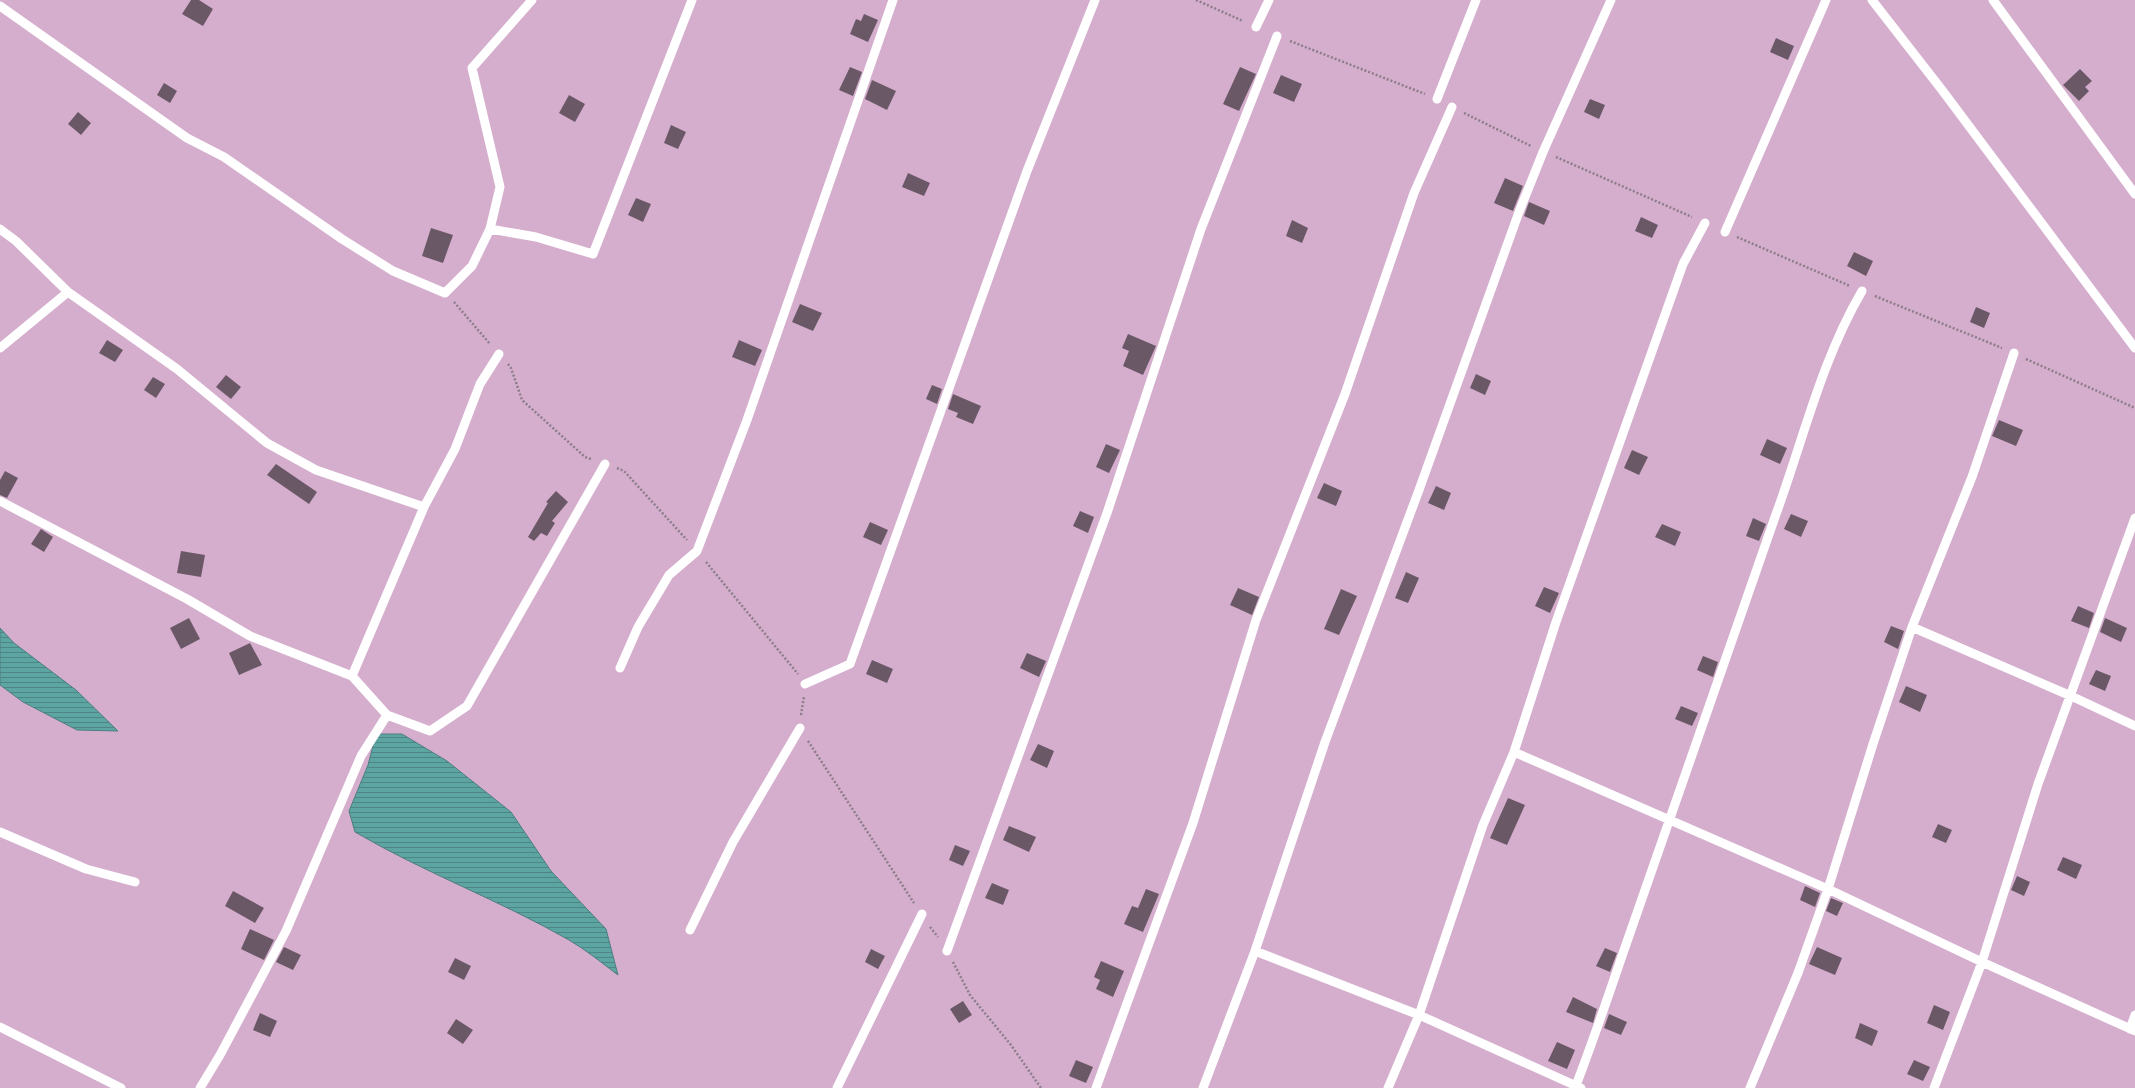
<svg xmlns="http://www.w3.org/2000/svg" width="2135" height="1088" font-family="'PT Sans',sans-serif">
<defs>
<pattern id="water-rules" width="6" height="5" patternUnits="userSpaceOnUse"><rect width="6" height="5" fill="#5da5a3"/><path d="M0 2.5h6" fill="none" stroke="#4d8685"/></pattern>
</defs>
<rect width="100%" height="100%" fill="#fde6f8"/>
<path fill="#d5aecd" d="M0,0H2135V1088H0Z"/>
<path fill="url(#water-rules)" stroke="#4e7e7f" d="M0,628L14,643L76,690L118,731L77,730L23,702L0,685Z
M376,734H402L447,761L511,812L551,871L606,929L618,975C602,963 586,950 569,940C499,900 423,872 355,832L349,811L368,765Z"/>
<path fill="#6b5867" d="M191,0H199L213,9L203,26L182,14Z
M864,14L878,20L868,42L850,34L856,19L861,21Z
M1776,38L1794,46L1788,60L1770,52Z
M850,67L862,72L853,96L839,90Z
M1240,67L1256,74L1239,111L1223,104Z
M2080,69L2092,81L2085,87L2089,91L2079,101L2063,85Z
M1281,75L1302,84L1294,102L1273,93Z
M872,80L896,91L887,110L865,99Z
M164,83L177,91L170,103L157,95Z
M569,95L585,104L575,122L559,113Z
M1590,99L1605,105L1599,119L1584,112Z
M78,112L91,123L81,135L68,124Z
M671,125L686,132L678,149L664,143Z
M908,173L930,183L924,196L902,187Z
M1505,178L1523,186L1513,211L1494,203Z
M636,198L651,204L643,222L628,215Z
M1529,202L1550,211L1544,225L1524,216Z
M1641,217L1658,225L1652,238L1635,231Z
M1292,220L1308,228L1302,243L1286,236Z
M431,228L453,235L443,263L422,256Z
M1854,252L1873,261L1866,276L1847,266Z
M800,304L822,313L813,331L792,322Z
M1976,307L1990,313L1984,328L1970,322Z
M1128,334L1156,346L1143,375L1123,366L1129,351L1122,348Z
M107,340L123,350L115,362L99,353Z
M739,340L762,350L755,366L732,357Z
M1476,374L1491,381L1485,395L1470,388Z
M226,375L241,387L231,399L216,387Z
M153,377L165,384L156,398L144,390Z
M932,385L942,389L937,404L926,399Z
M953,394L981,406L973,424L956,417L958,413L948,409Z
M1999,420L2023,430L2016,446L1992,436Z
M1767,439L1787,448L1780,464L1760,455Z
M1106,444L1120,450L1109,473L1096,467Z
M1632,450L1648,457L1639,475L1624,468Z
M276,464L317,492L309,504L267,475Z
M5,471L18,478L7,498L0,495V480Z
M1324,483L1342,491L1336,506L1317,498Z
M1436,486L1451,493L1444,510L1428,503Z
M556,491L568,502L552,521L555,523L547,536L541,533L534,541L528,537L548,503L546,502Z
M1080,511L1094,517L1088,533L1073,526Z
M1791,514L1808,521L1801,537L1784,529Z
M1753,518L1766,524L1759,541L1746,536Z
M870,522L888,530L881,545L863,537Z
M1662,524L1681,532L1675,546L1655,537Z
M41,529L53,537L44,552L31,544Z
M181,551L205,555L201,577L177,573Z
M1406,572L1419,578L1408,603L1395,598Z
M1544,587L1559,593L1550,613L1535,606Z
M1238,588L1259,597L1252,615L1230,605Z
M1341,589L1357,596L1339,635L1324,629Z
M2078,606L2094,613L2089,628L2071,621Z
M189,618L200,639L181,649L170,628Z
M2105,618L2127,628L2121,642L2100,632Z
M1891,626L1904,631L1898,649L1884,642Z
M250,643L262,665L239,675L229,653Z
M1027,653L1046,661L1039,677L1020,668Z
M1703,656L1718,662L1713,677L1697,670Z
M872,660L893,669L887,683L866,674Z
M2096,670L2111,676L2105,691L2089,684Z
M1906,686L1927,695L1920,712L1899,702Z
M1681,706L1698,713L1692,726L1675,719Z
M1038,744L1054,751L1047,768L1030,760Z
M1508,798L1525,805L1507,845L1490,838Z
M1938,824L1952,830L1946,843L1932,837Z
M1009,826L1036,837L1029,852L1003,840Z
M955,845L970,851L963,866L949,860Z
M2063,857L2082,865L2076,879L2057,870Z
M2017,876L2030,882L2024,896L2011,890Z
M992,883L1009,890L1003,905L985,898Z
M1805,886L1820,893L1815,907L1800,900Z
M1146,889L1159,894L1143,932L1124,924L1132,906L1138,908Z
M233,891L264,908L255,923L225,906Z
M1831,898L1843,903L1837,916L1826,911Z
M250,929L274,940L264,960L241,949Z
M284,947L301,955L293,970L276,962Z
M1817,947L1842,958L1835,975L1809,964Z
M1605,948L1617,953L1610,972L1596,966Z
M871,949L885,956L878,969L865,962Z
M455,958L471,966L464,980L448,972Z
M1101,961L1124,971L1113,997L1096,989L1100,980L1094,977Z
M1573,997L1597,1009L1593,1023L1566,1012Z
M963,1001L972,1015L959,1023L950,1009Z
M1934,1005L1950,1012L1943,1030L1927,1023Z
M260,1013L277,1021L270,1037L253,1030Z
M1609,1014L1627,1022L1621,1035L1604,1028Z
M456,1019L473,1030L463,1044L447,1033Z
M1860,1023L1878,1031L1872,1046L1855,1038Z
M1557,1042L1575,1050L1567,1069L1548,1061Z
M1076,1060L1093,1067L1086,1083L1069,1076Z
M1914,1060L1930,1067L1923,1081L1907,1074Z"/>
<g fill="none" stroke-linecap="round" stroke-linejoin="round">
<path stroke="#8c7d89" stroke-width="2.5" stroke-dasharray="2 2" stroke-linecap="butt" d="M1196,0L1243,21
M1290,41L1425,94
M1464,113L1531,146
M1556,157L1692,217
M1737,237L1850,286
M1875,296L2002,348
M454,302L490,344
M2026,359L2135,408
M508,364L511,368L522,400L585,457L591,459
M617,468L624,471L687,540
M706,562L798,674
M801,715L804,696
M808,741L914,903
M930,927L938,937
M953,962L970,995L1011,1045L1041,1088"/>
<path stroke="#fff" stroke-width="9" d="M1872,0L1942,90L2135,348
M1993,0L2135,194
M0,6L187,138L224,157L342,239L393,271L445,293L472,266L490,229L500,187L472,68L532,0
M1256,27L1269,0
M1437,99L1476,0
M0,229L16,241L68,292L177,369L267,443L316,470L424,507
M490,229L536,237L593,254L692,0
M1725,232L1826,0
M0,348L68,292
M0,501L187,599L250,636L352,676L387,715L430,731L467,706L605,464
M1912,627L2071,696L2135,726
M620,668L638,627L669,575L697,551L747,420L893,0
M352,676L424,507L455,449L480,384L499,354
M805,684L850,664L1027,171L1095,0
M1514,752L1828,889L1982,962L2135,1031
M0,832L86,869L135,882
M690,930L733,842L800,728
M947,951L1107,513L1201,229L1277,36
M1255,951L1419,1015L1581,1088
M0,1027L121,1088
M2130,1029L2135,1015
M200,1088L220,1055L286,931L361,756L387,715
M837,1088L922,914
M1096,1088L1193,823L1256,620L1345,394L1414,193L1452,107
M1203,1088L1255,951L1325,742L1419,490L1519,212L1543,152L1611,0
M1388,1088L1419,1015L1483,825L1514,752L1556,622L1683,264L1705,223
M1575,1088C1592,1044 1607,1000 1622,956C1674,810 1723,663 1775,517C1803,441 1821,361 1862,291
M1750,1088L1798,973L1828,889L1873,744L1912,627L1972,477L2014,353
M1934,1088L1982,962L2038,784L2135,518"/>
</g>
</svg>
